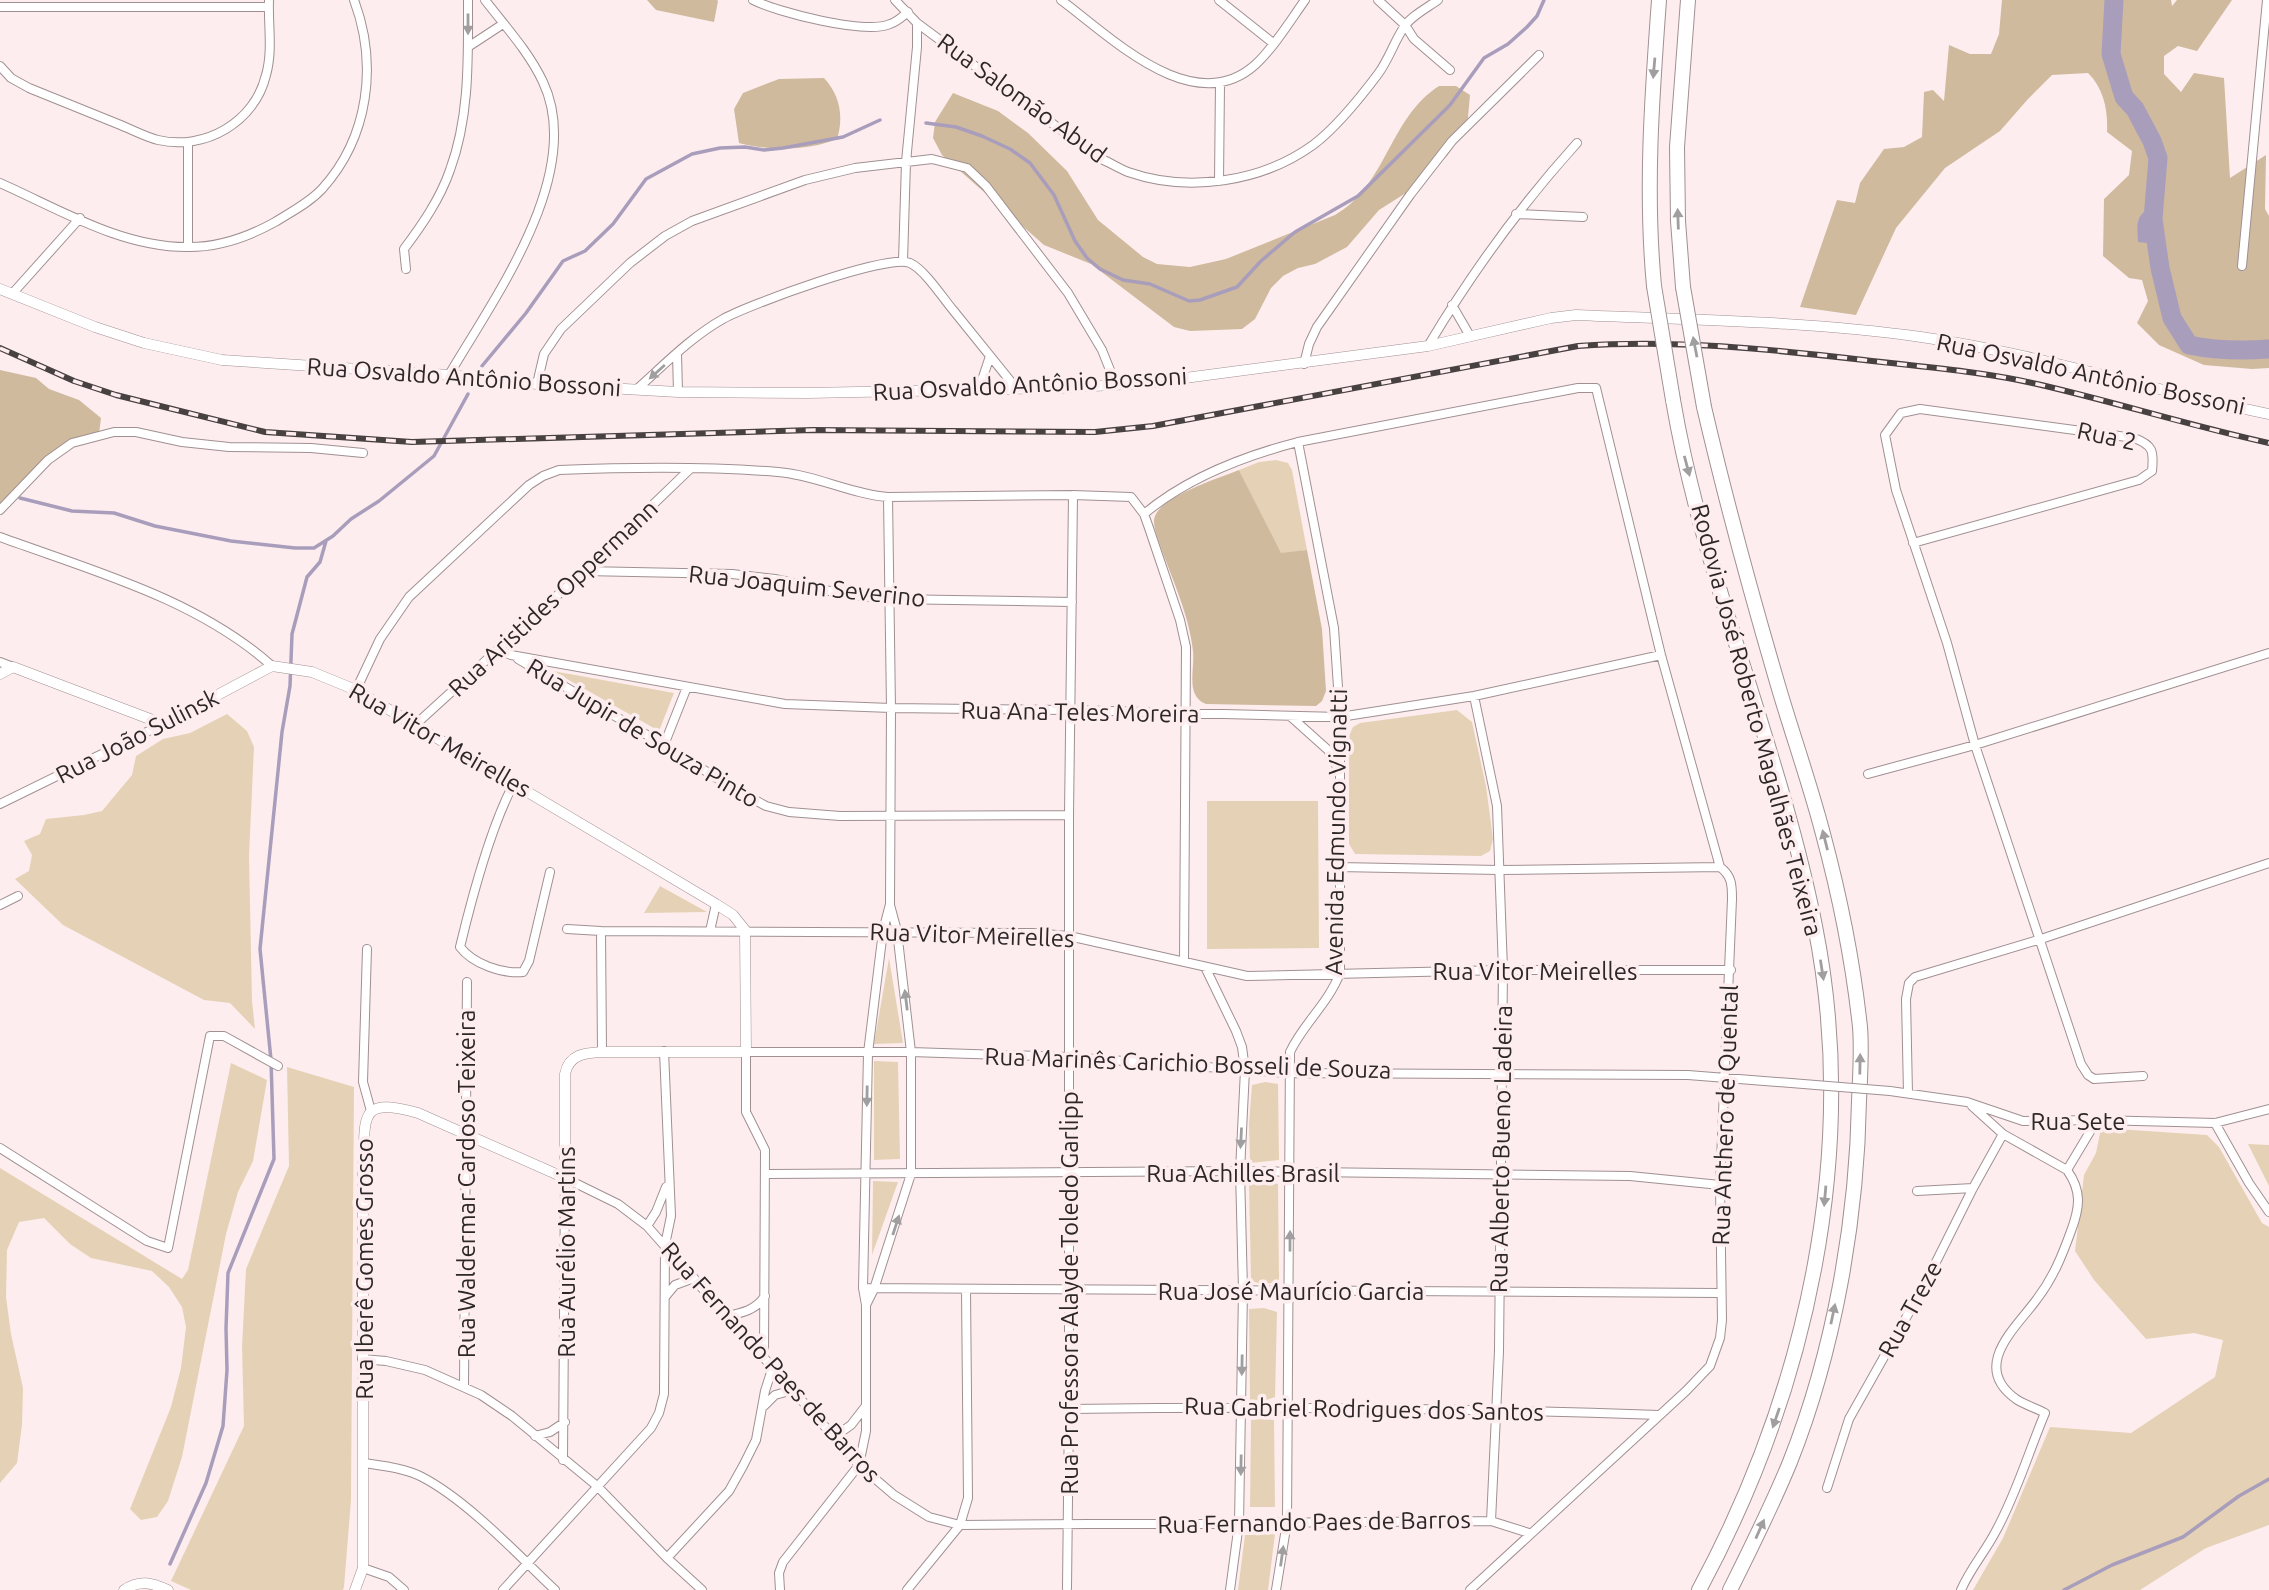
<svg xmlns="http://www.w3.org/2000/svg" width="2269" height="1590" font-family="Ubuntu,sans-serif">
<rect width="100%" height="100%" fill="#feedef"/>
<path fill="#e5d2b6" d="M1276,460L1288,463L1292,470L1307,550L1281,554L1239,470L1259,462Z
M553,671L674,693L659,731Z
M1457,710L1472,722L1486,786L1493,839L1490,851L1481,856L1355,854L1349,844V736L1353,727L1360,723Z
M227,714L247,731L254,747L249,856L252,1001L255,1029L230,1003L204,1000L63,925L15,879L29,871L32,855L24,841L40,834L46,819L84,815L102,811L132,775L136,756L163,739L190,733Z
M1207,801H1318L1319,948L1207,949Z
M660,886L707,912L644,913Z
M889,958L903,1043L874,1044Z
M874,1061L898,1062L900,1159L874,1160Z
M231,1063L267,1080L253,1161L238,1192L226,1234L182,1457L168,1501L157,1517L141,1520L130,1509L171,1407L181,1368L186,1327L182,1307L169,1287L152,1271L91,1258L70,1244L44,1218L19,1222L7,1250L6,1297L11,1334L23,1388L22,1425L17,1463L0,1483V1168L182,1279L188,1270Z
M287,1067L354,1087L351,1500L344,1587L343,1590H191L171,1581L244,1426L242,1347L246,1269L289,1166Z
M1265,1082L1278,1084L1279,1160L1250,1163L1249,1124L1252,1085Z
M2101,1128L2207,1135L2219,1147L2262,1223L2269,1227V1525L2206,1548L2140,1590H1973L2003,1538L2050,1427L2131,1433L2215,1377L2223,1340L2194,1333L2146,1339L2094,1280L2075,1251L2084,1175L2096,1153Z
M2248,1144L2269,1145V1186Z
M873,1181L898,1182L872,1255Z
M1264,1181L1278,1184L1279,1280L1265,1285L1251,1281L1249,1185Z
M1264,1308L1277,1312L1275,1397L1263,1401L1250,1400L1249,1309Z
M1262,1419L1274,1420L1275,1507H1250L1251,1420Z
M1275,1534L1268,1590H1238L1245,1535Z"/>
<path fill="#cfba9d" d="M647,0H717L718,1L714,22L656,10Z
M2002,0H2171L2172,6L2177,0H2232L2197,51L2178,46L2164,56V74L2181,92L2194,73L2224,78L2230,178L2266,155L2265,209L2269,216V368L2252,369L2204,365L2159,345L2137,323L2148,301L2142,280L2129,278L2103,256L2104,199L2129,175L2132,151L2107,132C2108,110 2104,89 2088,73L2052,75L2028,99L2000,131L1945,168L1896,228L1856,315L1800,307L1837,200L1855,203L1860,183L1884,149L1904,147L1922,137L1924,92L1933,90L1944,101L1949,45L1970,54H1991L1999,34Z
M824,78C840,95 844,117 837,139C808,151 770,151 739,143L734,109L743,93L779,79Z
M1439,86H1456L1470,95L1467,128L1447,156L1409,191L1379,210L1347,247L1315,264L1298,268L1283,276L1271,288L1255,319L1242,329L1190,331L1174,327L1091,264L1044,245L942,155L933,138L935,122L953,93L998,111L1028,133L1067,171L1098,220L1143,257L1157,264L1190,267L1226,259L1335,215C1387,185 1389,118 1439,86Z
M0,370L36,378L49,389L79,400L101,418L99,434C59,452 28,460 12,504L0,510Z
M1239,470L1281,553L1307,550L1322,629L1326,691L1322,701L1316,706L1206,704C1185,696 1195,670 1193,651C1189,612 1169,573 1157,536C1155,530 1152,520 1156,514C1166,495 1219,478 1239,470Z"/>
<path fill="#a99dbc" d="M2149,209L2147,243L2138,242C2138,228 2134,216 2149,209Z"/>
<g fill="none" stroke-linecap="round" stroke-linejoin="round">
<path stroke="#a99dbc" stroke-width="3.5" d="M926,123L956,127L982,136L1010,149L1030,163L1054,195L1075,241L1087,258L1100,269L1123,280L1150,284L1189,301L1200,300L1237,287L1261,261L1295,232L1358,196L1450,105L1484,58L1508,44L1527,27L1537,16L1544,0
M482,366L526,313L563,261L585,251L613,224L646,179L692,154L720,148L745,147L764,150L783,148L843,137L880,120
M20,498L72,511L114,513L155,526L231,541L295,548H314L333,536L351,519L379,501L434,456L468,394
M170,1564L206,1483L223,1426L227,1370L226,1328L228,1273L274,1159L271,1060L260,949L282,732L290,686L292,634L307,577L320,562L326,541
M2064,1590L2112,1565L2183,1537L2239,1496L2269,1479"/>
<path stroke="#a99dbc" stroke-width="19" d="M2114,0L2111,54L2124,97L2135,109L2152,141L2158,158L2153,219L2160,268L2172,318L2189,345C2213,350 2244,351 2269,349"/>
<defs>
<path id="minor" d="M753,0C777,12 865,35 890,24C897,22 903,16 908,12
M895,0L917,23L1099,158C1109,162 1118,168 1128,172C1188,193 1262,182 1313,145C1337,127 1360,98 1378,74C1389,59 1394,42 1404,27C1411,16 1427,8 1438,0
M1061,0C1111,37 1194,121 1256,64C1275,46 1290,21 1305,0
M1219,0L1273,43
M1378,0L1405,25L1414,39L1450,70
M0,7H268
M468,47L503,24
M0,66L11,78L29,88C59,100 89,112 118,124C131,129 145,137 158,140C205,151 255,122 266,75C273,51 268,25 269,0
M188,143V247
M1219,181L1220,83
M0,183C59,209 122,248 189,247C220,247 248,237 275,222C291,212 309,203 322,189C369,137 378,64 354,0
M1516,214L1583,217
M903,261L906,162L917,47V23
M2242,266L2267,0
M406,269L404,249C422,225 440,199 450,170C470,116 468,57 468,0
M12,294L80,218
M1452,305L1470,336
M1428,346C1471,274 1520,206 1577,143
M677,354L678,392
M1304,364L1309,344L1317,327L1410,195L1452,141L1539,55
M449,375C494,298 586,173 543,82C529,52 505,26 485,0
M537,384L544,354L561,329L630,263L665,236L692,221L805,180L855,168L932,159L967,168L986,186L1068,293L1102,350L1116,385
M637,389C664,365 691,337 723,319C748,305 888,253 910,263C925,270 942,297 953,310C974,336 995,362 1016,388
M979,389L990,356
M0,510L48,460L72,443L114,432H136L182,442L229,447L311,448L363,453
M1144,514C1187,478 1244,456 1298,442L1578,388H1596L1661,655L1720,867
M0,537C93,571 197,599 272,666
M1913,543L2139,480L2152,471C2154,451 2153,445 2134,438L1920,409L1901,413L1885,435L1896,490L1947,643L1975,745L2081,1064L2088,1075L2094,1079L2143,1076
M584,571L732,574L775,579L843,594L888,599L1072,602
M499,650L511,655L785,704L891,708L1070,710L1340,717L1474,696L1661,655
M518,659L664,745L731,787L766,806L789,812L840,816L1069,815
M0,662L13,667
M356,690L380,639L409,597L529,485L543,476L559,470C630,467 707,466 778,472C816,475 850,494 888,497L1073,495L1131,497L1144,514L1149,528L1180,620L1186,647L1184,961
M1474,696L1497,806L1503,970L1499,1351L1491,1521
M1290,716L1328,750L1337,767
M415,725L584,571L690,469
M664,745L687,687
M1868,774L1975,745L2269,653
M514,783C490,828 472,897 460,947C473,964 502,974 523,972L529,961L550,872
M0,804L163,724
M1338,867L1499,870L1720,867
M0,905L18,896
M567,929L601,931L1033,933L1069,936L1247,976L1503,970H1731
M601,931L602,1052
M710,931L716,904
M367,949L363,1082L371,1111
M1205,967L1236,1031L1242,1047L1245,1070L1240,1171L1243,1290L1239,1523L1230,1590
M1890,1091L1967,1102L2023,1121L2097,1120L2215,1123L2269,1109
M1908,1093L1906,999L1909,983L1915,977L2041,939L2269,863
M1972,1106L2003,1134L2067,1170
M2215,1123L2249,1183L2269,1212
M0,1148L147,1241L168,1248L210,1036H224L278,1066
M766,1174L1240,1171L1630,1176L1720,1185
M1917,1191L1973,1188
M647,1226L656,1212L666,1187
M863,1288L1720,1293
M665,1297L675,1285L694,1278
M866,1305L874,1289L911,1174V1052L897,931L890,905
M727,1316C742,1313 756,1310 765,1296
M764,1356L765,1150L746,1112V1052H911L1069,1057L1289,1073L1688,1075L1791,1083
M362,1359L386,1361L425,1370L481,1395L512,1416L597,1486L667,1558L702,1590
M464,1386L467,982
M764,1406L775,1395L793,1390
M1069,1409C1266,1406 1462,1408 1659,1415
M535,1436L550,1432L565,1422
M834,1437L851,1425L865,1407
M563,1460L565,1178L618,1204L647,1226L859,1465L894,1495L929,1517L960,1525L1491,1521L1529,1533
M364,1463C383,1466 404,1468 422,1477C468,1501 517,1554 555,1590
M1827,1488L1849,1419L1925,1284L1973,1188L2003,1134
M667,1558L729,1491L743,1466L756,1440L765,1391L773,1366
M363,1568L389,1577L404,1590
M1067,1588L1069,1409V815L1073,495
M503,1590L651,1428L659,1413L664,1394L665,1245L671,1216L664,1051
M780,1590L779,1573L783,1562L859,1465L866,1431V1305L863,1288L868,1053L883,931L890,904L891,708L888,497
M907,1590L960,1525L968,1498L966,1290
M1276,1590L1287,1522L1290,1052C1303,1024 1328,1004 1340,973V717L1334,628L1298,442
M1470,1590L1686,1391L1710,1366L1720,1338L1722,1320L1720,1185L1732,899C1732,885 1732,876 1720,867
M1961,1590C1971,1567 1986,1551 1997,1529C2017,1492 2029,1451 2045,1413C2036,1408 2025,1405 2016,1399C1970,1366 2016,1328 2037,1299C2053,1278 2062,1256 2071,1231C2080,1207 2082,1191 2067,1170L2097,1120"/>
<path id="tertiary" d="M0,289L95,327L144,343L222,360L449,375L537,384L678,392L808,393L1059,388L1147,383L1428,346L1551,318L1576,315C1692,320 1807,321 1921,337C2039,354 2153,391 2269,414
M0,674L13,667L163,724L272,666L312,672L356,690L716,904L733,915L745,930L746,1052H602C585,1053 569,1054 565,1074V1178L418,1113C357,1096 366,1117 363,1167V1568L355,1590
M124,1590C140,1579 152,1583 168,1590"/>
<path id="motorway" d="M1654,286C1645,190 1652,96 1659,0
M1683,287L1678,221L1677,147L1688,0
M1673,400C1703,577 1780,749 1815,926C1860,1151 1807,1390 1699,1590
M1704,407C1725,497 1749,586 1775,675C1790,728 1809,780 1823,834C1840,897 1853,962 1860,1027C1862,1051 1860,1077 1859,1101C1857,1220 1834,1351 1790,1462C1772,1506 1751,1548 1730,1590"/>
</defs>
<use href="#minor" stroke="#a09092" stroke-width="10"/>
<use href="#tertiary" stroke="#a09092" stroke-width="11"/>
<use href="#motorway" stroke="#a09092" stroke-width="16"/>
<use href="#minor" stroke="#fff" stroke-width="8"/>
<use href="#tertiary" stroke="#fff" stroke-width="10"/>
<use href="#motorway" stroke="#fff" stroke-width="14"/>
<defs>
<path id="rail" d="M0,348L74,381L116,395L265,432L412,442L813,430L1095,432L1153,426L1578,346C1675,339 1768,349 1864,360C1922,367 1980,371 2037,384C2115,402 2191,426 2269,443"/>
</defs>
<use href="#rail" stroke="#484142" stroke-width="6"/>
<use href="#rail" stroke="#feedef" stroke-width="3.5" stroke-dasharray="10" stroke-linecap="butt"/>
<defs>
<path id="minor-bridge" d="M1791,1083L1890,1091"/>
<path id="motorway-bridge" d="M1654,286L1673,400
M1683,287L1704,407"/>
</defs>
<use href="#minor-bridge" stroke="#a09092" stroke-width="10" stroke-linecap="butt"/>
<use href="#motorway-bridge" stroke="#a09092" stroke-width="16" stroke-linecap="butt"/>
<use href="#minor-bridge" stroke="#fff" stroke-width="8"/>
<use href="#motorway-bridge" stroke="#fff" stroke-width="14"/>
</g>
<defs><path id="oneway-solid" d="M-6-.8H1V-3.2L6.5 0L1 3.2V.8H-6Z" transform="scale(1.75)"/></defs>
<g fill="#a09e9e">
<use href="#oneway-solid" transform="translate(468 24) rotate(90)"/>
<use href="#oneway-solid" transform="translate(1654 68) rotate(95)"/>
<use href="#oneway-solid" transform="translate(1678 219) rotate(-92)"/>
<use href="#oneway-solid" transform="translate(1695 347) rotate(-101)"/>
<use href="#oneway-solid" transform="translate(657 372) rotate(138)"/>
<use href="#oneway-solid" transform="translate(1687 466) rotate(75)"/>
<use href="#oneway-solid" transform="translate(1825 840) rotate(-104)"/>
<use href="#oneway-solid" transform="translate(1822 970) rotate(81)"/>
<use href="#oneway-solid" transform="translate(906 1000) rotate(-97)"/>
<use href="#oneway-solid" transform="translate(1860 1064) rotate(-89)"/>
<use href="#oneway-solid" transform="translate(867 1096) rotate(91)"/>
<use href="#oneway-solid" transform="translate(1241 1138) rotate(93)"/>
<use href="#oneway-solid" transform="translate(1825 1196) rotate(95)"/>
<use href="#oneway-solid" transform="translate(896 1225) rotate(-72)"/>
<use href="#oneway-solid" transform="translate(1290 1241) rotate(-90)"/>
<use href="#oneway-solid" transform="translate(1833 1314) rotate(-78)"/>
<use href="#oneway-solid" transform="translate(1242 1365) rotate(91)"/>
<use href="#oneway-solid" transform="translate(1776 1418) rotate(109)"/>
<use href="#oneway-solid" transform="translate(1241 1465) rotate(91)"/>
<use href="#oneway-solid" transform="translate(1760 1529) rotate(-66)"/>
<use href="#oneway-solid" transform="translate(1282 1556) rotate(-82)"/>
</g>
<g text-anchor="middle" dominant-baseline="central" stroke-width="7" stroke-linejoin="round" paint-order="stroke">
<g font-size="24" fill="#2d2728" stroke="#feedef">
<text transform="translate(1022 98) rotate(36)">Rua Salomão Abud</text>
<text transform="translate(2091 374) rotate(12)">Rua Osvaldo Antônio Bossoni</text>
<text transform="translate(464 377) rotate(4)">Rua Osvaldo Antônio Bossoni</text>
<text transform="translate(1030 384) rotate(-3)">Rua Osvaldo Antônio Bossoni</text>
<text transform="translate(2107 436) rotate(12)">Rua 2</text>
<text transform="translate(807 586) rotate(6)">Rua Joaquim Severino</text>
<text transform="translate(553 598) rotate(-43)">Rua Aristides Oppermann</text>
<text transform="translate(1080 712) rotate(1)">Rua Ana Teles Moreira</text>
<text transform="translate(1757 720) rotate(75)">Rodovia José Roberto Magalhães Teixeira</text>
<text transform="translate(643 733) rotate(31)">Rua Jupir de Souza Pinto</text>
<text transform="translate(137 736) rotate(-27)">Rua João Sulinsk</text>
<text transform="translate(440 740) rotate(30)">Rua Vitor Meirelles</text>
<text transform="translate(1336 832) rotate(-89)">Avenida Edmundo Vignatti</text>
<text transform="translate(972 935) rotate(2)">Rua Vitor Meirelles</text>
<text x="1535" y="971">Rua Vitor Meirelles</text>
<text transform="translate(1188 1063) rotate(2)">Rua Marinês Carichio Bosseli de Souza</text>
<text transform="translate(1725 1115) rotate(-88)">Rua Anthero de Quental</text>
<text x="2078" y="1121">Rua Sete</text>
<text transform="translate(1501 1149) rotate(-89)">Rua Alberto Bueno Ladeira</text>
<text x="1243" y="1173">Rua Achilles Brasil</text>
<text transform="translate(466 1184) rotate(-90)">Rua Waldermar Cardoso Teixeira</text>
<text transform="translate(566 1252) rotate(-90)">Rua Aurélio Martins</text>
<text transform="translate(364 1269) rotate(-90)">Rua Iberê Gomes Grosso</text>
<text x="1291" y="1291">Rua José Maurício Garcia</text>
<text transform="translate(1069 1293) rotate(-90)">Rua Professora Alayde Toledo Garlipp</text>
<text transform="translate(1910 1309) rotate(-61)">Rua Treze</text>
<text transform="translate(771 1362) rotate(48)">Rua Fernando Paes de Barros</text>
<text transform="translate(1364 1409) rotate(1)">Rua Gabriel Rodrigues dos Santos</text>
<text transform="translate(1314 1522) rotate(-1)">Rua Fernando Paes de Barros</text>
</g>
</g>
</svg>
